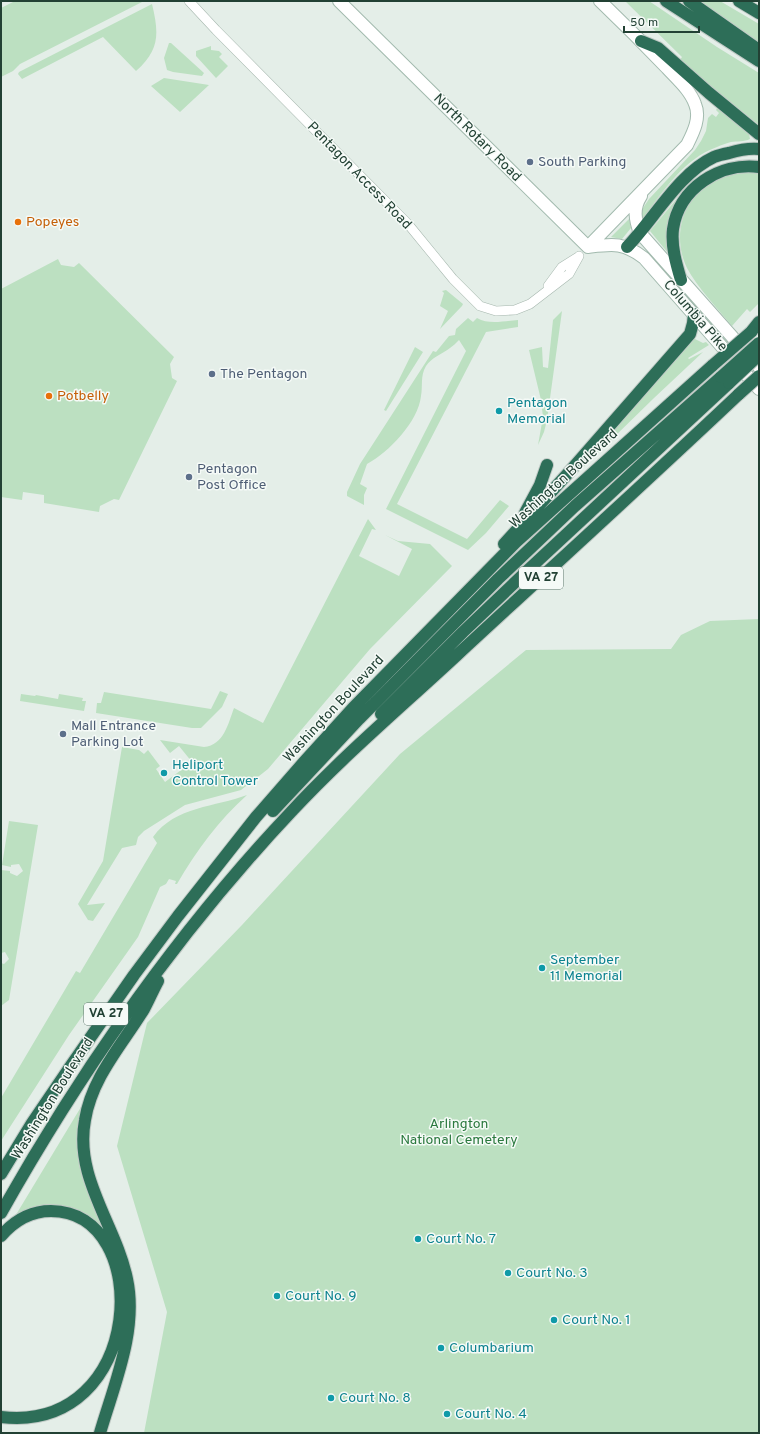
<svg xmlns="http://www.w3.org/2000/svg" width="760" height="1434" font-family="Overpass,sans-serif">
<rect width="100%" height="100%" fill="#e4eee8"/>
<path fill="#bce0c1" d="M15,1H144L20,64L13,71L1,77V8Z
M625,1H649L717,47L759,73V125L719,93L680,60L682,57Z
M700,1H720L759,24V39L757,44Z
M152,4C159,33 160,50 136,71L103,37L22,79L18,74L19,72Z
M169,43H171L204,73L202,76L173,72L167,70L164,58Z
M211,46V50L219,51L222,54L219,57L228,66L216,78L196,56V51Z
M164,78L209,85L180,112L151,86Z
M718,107L749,134L750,139C744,142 737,141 731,142C727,143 721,145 717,147C684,159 664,190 644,217H642L641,211L649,199L695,150L701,141L706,131L708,118L712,114L716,117L719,113L716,110Z
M739,171L759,173V303L750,312L747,309L732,326C718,309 697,287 687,268C670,234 685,190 721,176C727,174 733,173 739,171Z
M679,196L672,211L668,253L650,231Z
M629,219L631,228L622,239L611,237Z
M58,259L61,265L74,267L79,263L174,357L170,364L172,378L177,381L119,500L114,499L100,506L99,512L44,503V495L23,492L22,500L1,497V289Z
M446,290L463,304L462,306L440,329L448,311L440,306L444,293L442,291Z
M562,311L547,420L544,432L538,445L543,417L541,400L529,350L542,347L543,367L548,368L553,320Z
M468,318L473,322L477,318C489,325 504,321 518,320V327L486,332L397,504L467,539L500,500L509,506L486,533L468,550L386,509L466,351L459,340C456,343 453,346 450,348C442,354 431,358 426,366C420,376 423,386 421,396C418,422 389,452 367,464L360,484L367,488L364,495V505L347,496V492L360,464L433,351L436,352L449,336L455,335L456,329Z
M692,339H695L703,343L706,342L709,345L688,358L689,359L703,352L654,398L564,486Z
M415,347L423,352L386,411L384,410Z
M368,519L376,530L372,529L359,556L399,576L412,549L385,535L398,541L430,544L452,566L370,649L268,769L241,790L185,805L144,831L138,837L136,845L122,848L87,905L105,903L93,921L88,920L78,904L103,861L122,747L139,750L144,754L148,750L160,766L156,769L165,782L192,762L179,746L170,753L160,740L204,747C224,745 228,724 234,708L263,723Z
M759,619V1433H144L167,1312L117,1146L147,1023L242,925L400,754L526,650L671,649L681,635L710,621Z
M220,691L228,694L222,707L201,728H192L96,713L97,703H101L104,692L211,709Z
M21,694L35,696L36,695L58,699L59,694L83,698L82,701H86L84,711L20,701Z
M247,795C219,820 196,851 177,884H175L176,881L169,879L166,884L160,887L138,937L69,1035L1,1141V1098L76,971L80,973L157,843L153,837C175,806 216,807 247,795Z
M9,821L38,825L9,1000L1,1006V963L4,964L9,959L5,952L1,953V870L10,871V873L17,876L23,871L19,864L11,865V867L2,865Z
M84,1102C81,1119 77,1135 78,1152C79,1182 97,1212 109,1239L92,1221L74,1211L61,1207L46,1208L14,1218Z"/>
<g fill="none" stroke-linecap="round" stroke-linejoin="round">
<defs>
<path id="street" d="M189,1L216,30L408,224L453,279L480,306L496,311L515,310L530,304L569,274L579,256
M548,286L562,267L578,257"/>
<path id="secondary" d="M339,1L588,247
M641,196C633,208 635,220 640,233L759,367
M588,247L687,145C693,133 701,118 695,104C690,90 677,79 667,68C645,45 623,23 600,1
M588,247C613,244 623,242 644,258L759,389"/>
<path id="highway" d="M666,1L759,61
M689,1L759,50
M739,1L759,13
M641,41L658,48L709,93L759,134
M627,247C654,219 679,173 714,157C719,155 724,154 729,153C739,150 748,148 759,149
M681,280C676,263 671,246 673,229C679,188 720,162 759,167
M751,332L759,322
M525,513L540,485L547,465
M504,544L571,470L690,334L693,323L694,314
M381,714L463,632L528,570L729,383
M273,811L359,719L498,579L575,506L721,377
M1,1174L32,1123L72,1064L134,975L178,916L256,817L304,762L353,708L516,542L713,365
M1,1213C82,1069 178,932 291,812C343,756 401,707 457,655C551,568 646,482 739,394
M1,1236C14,1221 30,1211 51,1211C155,1211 146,1434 1,1417
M100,1433C114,1385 138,1330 127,1279C116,1225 74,1178 85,1120C92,1077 122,1045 144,1009C149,1000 153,990 158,981"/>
</defs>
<use href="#street" stroke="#a6b7ae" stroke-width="10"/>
<use href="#secondary" stroke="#a2baae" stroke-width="14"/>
<use href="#highway" stroke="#c1cac6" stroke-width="14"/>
<use href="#street" stroke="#fff" stroke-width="9"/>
<use href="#secondary" stroke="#fff" stroke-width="12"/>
<use href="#highway" stroke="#2d6e58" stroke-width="12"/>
<defs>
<path id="highway-bridge" d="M713,365L751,332
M721,377L759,343
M729,383L759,355
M739,394L759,376"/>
</defs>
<use href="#highway-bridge" stroke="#c1cac6" stroke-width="14" stroke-linecap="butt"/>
<use href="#highway-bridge" stroke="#2d6e58" stroke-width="12"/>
</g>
<g fill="#5c6f8a" stroke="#f5faf7" stroke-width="1.5">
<circle cx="530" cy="162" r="4"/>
<circle cx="212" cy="374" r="4"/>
<circle cx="189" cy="477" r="4"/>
<circle cx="63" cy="734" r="4"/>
</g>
<g fill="#e8710a" stroke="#f5faf7" stroke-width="1.5">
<circle cx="18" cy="222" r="4"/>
<circle cx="49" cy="396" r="4"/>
</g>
<g fill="#0f9aa8" stroke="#f5faf7" stroke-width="1.5">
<circle cx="499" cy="411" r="4"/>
<circle cx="164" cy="773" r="4"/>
<circle cx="542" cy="968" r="4"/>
<circle cx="418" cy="1239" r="4"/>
<circle cx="508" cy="1273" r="4"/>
<circle cx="277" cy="1296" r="4"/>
<circle cx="554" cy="1320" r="4"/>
<circle cx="441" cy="1348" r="4"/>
<circle cx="331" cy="1398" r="4"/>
<circle cx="447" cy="1414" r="4"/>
</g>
<g text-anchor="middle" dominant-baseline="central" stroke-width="3" stroke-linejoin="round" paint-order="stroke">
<g fill="#f5faf7" stroke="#61786e" stroke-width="1">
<rect x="519" y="567" width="44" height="22" rx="3"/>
<rect x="84" y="1003" width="44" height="22" rx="3"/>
</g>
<g font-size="13" font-weight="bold" fill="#224134">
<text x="541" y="578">VA 27</text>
<text x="106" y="1014">VA 27</text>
</g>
<g font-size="14" fill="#224134" stroke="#f5faf7">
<text transform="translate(477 138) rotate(45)">North Rotary Road</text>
<text transform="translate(359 176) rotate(46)">Pentagon Access Road</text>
<text transform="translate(695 316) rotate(49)">Columbia Pike</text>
<text transform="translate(564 479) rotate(-42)">Washington Boulevard</text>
<text transform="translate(334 709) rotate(-47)">Washington Boulevard</text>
<text transform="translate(53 1099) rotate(-58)">Washington Boulevard</text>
</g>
<g font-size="14" fill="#4e5e75" stroke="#f5faf7" text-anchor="start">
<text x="538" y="162">South Parking</text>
<text x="220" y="374">The Pentagon</text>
<text x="197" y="469">Pentagon<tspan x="197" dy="16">Post Office</tspan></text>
<text x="71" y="726">Mall Entrance<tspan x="71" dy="16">Parking Lot</tspan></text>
</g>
<g font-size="14" fill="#c56008" stroke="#f5faf7" text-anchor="start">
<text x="26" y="222">Popeyes</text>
<text x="57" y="396">Potbelly</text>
</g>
<g font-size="14" fill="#0d838f" stroke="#f5faf7" text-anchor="start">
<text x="507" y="403">Pentagon<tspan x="507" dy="16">Memorial</tspan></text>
<text x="172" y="765">Heliport<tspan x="172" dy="16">Control Tower</tspan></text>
<text x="550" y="960">September<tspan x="550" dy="16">11 Memorial</tspan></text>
<text x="426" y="1239">Court No. 7</text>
<text x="516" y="1273">Court No. 3</text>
<text x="285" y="1296">Court No. 9</text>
<text x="562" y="1320">Court No. 1</text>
<text x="449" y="1348">Columbarium</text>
<text x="339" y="1398">Court No. 8</text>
<text x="455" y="1414">Court No. 4</text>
</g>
<g font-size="14" fill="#2a793e" stroke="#f5faf7">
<text x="459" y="1124">Arlington<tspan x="459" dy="16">National Cemetery</tspan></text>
</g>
</g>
<rect width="760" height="1434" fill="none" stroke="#224134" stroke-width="4"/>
<path d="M624 26v6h75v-6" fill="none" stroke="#224134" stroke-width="2"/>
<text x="630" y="26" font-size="12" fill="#224134" stroke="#f5faf7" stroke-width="3" paint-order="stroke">50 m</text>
</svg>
